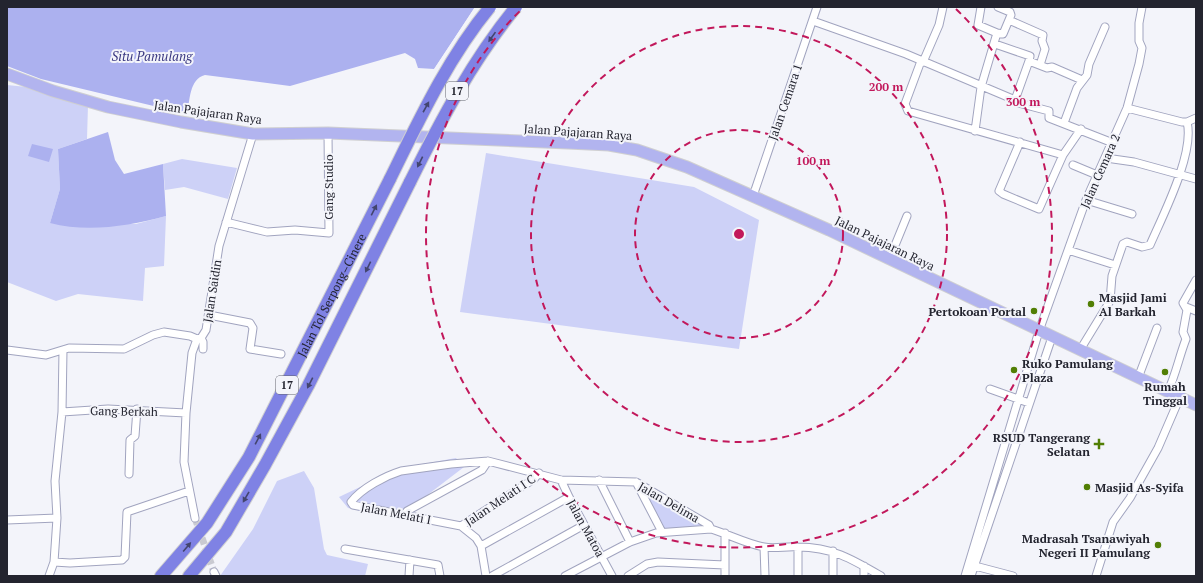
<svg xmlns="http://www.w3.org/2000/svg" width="1203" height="583" font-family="'PT Serif',serif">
<rect width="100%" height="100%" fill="#f3f4fa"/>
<path fill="#cdd1f7" d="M7,85L27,87L88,105L87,139L58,149L60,189L50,223L136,224L166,216L164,266L145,268L143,301L78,294L56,301L7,282Z
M486,153L694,187L759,220L739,349L460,312Z
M182,159L237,168L228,199L184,187L165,190L163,164Z
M456,458L464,467L396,519L348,508L339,497L400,468Z
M304,471L314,488L324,549L327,555L368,564L365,576H220L253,529L277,481Z
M639,483L711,529L662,532Z"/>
<path fill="#acb1ef" d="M7,7H475L434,69L418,68L415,59L405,53L290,86L205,75C189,79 190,101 187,114L41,79L7,66Z
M108,132L115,160L124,174L163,164L166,216C128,226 88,233 50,223L60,189L58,149Z
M32,144L53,149L49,162L28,156Z"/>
<path fill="#f3f4fa" d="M475,7H477L476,9L460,36L436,70L433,71Z"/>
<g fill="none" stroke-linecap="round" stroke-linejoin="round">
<path stroke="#c9cad1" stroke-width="7" stroke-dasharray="7 3.5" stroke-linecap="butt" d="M195,518L214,572"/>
<defs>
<path id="street" d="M1009,20L1043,35L1042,41L1045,49L1040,65
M813,21L906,54L1015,100V102L1049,111V118L1113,143
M997,33L1003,34L1011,15L1010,12L998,7
M995,44L1030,56L1029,61L1047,68L1052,67L1082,80
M921,61L905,104L908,111L1063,155
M923,62L939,25L943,7
M1015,100L1029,61
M1187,122L1196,118
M1064,123L1077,88L1087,75L1089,64L1105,27
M975,131L981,87L997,33L978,25L981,7
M1020,142L999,191L1003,194L1039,209L1063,155L1081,129
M1106,158L1134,162L1196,179
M1073,165L1097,175
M753,196L817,7
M1086,200L1132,214
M226,222L267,232L295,230L329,233L328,133
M1068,250L1115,265
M889,260L907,216
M1186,307L1196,311
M209,315L250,323L253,328L250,349L281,354
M201,338L203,342V349
M7,350L46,355L69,348L124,349L153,335L164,332L190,336L197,339
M1080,350L1110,301L1112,276L1123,244L1127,242L1142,247L1150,245C1163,215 1195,153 1187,122H1182L1127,108
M1138,378L1157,328
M990,389L1029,403
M1168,391C1176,374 1179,357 1186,339L1183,332L1187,310L1183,303L1196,280
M62,412L108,409L186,413
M129,474L130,440L135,436L137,409
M561,480L569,497L612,576
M599,480L630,542
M636,482L662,532
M404,515L407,511L482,470L488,461
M195,518L184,462L186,413L192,353L197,339L201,338L206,330L219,246L253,134
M7,520L57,518L55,481L62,412L63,350
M461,526L534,479L539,473
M481,546L569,497
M764,547L765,576
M798,547V576
M345,549L438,565L440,576
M54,562L70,563L122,560L125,557L127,512L189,491
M864,566V576
M975,566L1013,576
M214,572L216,576
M49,576L54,562L57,518
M409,576L410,560
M486,576L481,546L476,538L461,526L353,505L351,502C362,488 385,476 401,471L451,464L488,461L561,480L636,482L709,525L711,529C728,534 747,544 764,547C775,549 787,546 798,547C832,547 852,559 881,576
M492,576L584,525
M565,576L630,542L656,533L711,529
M628,576L647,564L658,562L725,565
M725,576V533
M833,576V551
M965,576L1039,331L1086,200L1127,108L1139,64L1142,48L1139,41V23L1142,7
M971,576L1052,337
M1096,576L1113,522L1130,498L1158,448L1180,397"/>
<path id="primary" d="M7,74L53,91L108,107L181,122L253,134L328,133L568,143L609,145L637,150L687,167L829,230L1196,405"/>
<g id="highway">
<path id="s1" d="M161,576L207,523L249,457L390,179"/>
<path d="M189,576L226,532L265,465L308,386L410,182"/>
</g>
</defs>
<use href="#street" stroke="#a1a4bf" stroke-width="9"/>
<use href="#primary" stroke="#cfcfd1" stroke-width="13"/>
<use href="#highway" stroke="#cfcfd1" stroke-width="14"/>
<use href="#street" stroke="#fff" stroke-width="7"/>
<use href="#primary" stroke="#b2b4ef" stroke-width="11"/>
<use href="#highway" stroke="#7f82e4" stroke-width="12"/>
<defs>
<path id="highway-bridge" d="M390,179C419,120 448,58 490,7
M410,182C441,120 472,61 516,7"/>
</defs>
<use href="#highway-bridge" stroke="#cfcfd1" stroke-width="14" stroke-linecap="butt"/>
<use href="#highway-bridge" stroke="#7f82e4" stroke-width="12"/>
</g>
<defs><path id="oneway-solid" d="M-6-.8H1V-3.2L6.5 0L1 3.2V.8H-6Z"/></defs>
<g fill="#43456e">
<use href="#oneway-solid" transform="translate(492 37) rotate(125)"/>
<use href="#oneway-solid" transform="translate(426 107) rotate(-61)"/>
<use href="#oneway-solid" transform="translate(420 162) rotate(116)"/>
<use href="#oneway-solid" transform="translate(374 210) rotate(-63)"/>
<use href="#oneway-solid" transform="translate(368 267) rotate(116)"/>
<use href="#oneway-solid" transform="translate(310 383) rotate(117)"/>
<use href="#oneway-solid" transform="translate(258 439) rotate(-62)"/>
<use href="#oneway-solid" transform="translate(246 497) rotate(120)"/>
<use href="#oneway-solid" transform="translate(187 547) rotate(-50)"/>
</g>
<g fill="none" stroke="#c2185b" stroke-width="2" stroke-dasharray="7 5">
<circle cx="739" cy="234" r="104"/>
<circle cx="739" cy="234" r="208"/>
<path d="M956 9A313 313 0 1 1 522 9"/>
</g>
<g fill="#517e04" stroke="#f3f4fa" stroke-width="1.5">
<circle cx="1091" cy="304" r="4"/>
<circle cx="1034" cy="311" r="4"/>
<circle cx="1014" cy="370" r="4"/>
<circle cx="1165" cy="372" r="4"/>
<path d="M1097 438h4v4h4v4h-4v4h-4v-4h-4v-4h4z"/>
<circle cx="1087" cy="487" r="4"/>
<circle cx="1158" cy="545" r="4"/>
</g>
<g text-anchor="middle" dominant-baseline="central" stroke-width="4" stroke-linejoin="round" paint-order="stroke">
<g fill="#f3f4fa" stroke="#61626c" stroke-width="1">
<rect x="446" y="82" width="22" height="18" rx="3"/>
<rect x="276" y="376" width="22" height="18" rx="3"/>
</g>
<g font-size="11" font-weight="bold" fill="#23242f">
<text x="457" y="91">17</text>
<text x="287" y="385">17</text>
</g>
<g font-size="12" fill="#23242f" stroke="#f3f4fa">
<text transform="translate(785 102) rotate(-71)">Jalan Cemara 1</text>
<text transform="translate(208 112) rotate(8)">Jalan Pajajaran Raya</text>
<text transform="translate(578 132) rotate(4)">Jalan Pajajaran Raya</text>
<text transform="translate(1100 171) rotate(-66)">Jalan Cemara 2</text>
<text transform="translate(328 187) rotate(-90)">Gang Studio</text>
<text transform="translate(885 243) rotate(26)">Jalan Pajajaran Raya</text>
<text transform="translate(212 291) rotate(-81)">Jalan Saidin</text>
<text stroke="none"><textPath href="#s1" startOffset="330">Jalan Tol Serpong–Cinere</textPath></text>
<text transform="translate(124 411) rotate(1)">Gang Berkah</text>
<text transform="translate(500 500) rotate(-34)">Jalan Melati I C</text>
<text transform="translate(669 502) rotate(30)">Jalan Delima</text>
<text transform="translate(396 513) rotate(11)">Jalan Melati I</text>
<text transform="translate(586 528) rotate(61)">Jalan Matoa</text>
</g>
<g font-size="12" font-weight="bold" fill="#23242f" stroke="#f3f4fa" text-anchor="start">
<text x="1099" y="297">Masjid Jami<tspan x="1099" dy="14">Al Barkah</tspan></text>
<text x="1026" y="311" text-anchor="end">Pertokoan Portal</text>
<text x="1022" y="363">Ruko Pamulang<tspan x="1022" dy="14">Plaza</tspan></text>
<text x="1165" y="386" text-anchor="middle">Rumah<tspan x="1165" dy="14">Tinggal</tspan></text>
<text x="1090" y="437" text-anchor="end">RSUD Tangerang<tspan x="1090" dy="14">Selatan</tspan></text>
<text x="1095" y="487">Masjid As-Syifa</text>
<text x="1150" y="538" text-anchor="end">Madrasah Tsanawiyah<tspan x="1150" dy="14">Negeri II Pamulang</tspan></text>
</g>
<g font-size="13" font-style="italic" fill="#3c3a83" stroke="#f3f4fa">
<text x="152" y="56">Situ Pamulang</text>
</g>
</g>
<circle cx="739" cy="234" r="6" fill="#c2185b" stroke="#f3f4fa" stroke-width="2"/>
<g font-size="12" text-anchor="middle" font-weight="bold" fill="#c2185b" stroke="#f3f4fa" stroke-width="4" stroke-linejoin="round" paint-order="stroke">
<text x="886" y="91">200 m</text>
<text x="1023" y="106">300 m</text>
<text x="813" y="165">100 m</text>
</g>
<rect width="1203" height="583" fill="none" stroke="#23242f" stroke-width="16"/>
</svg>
